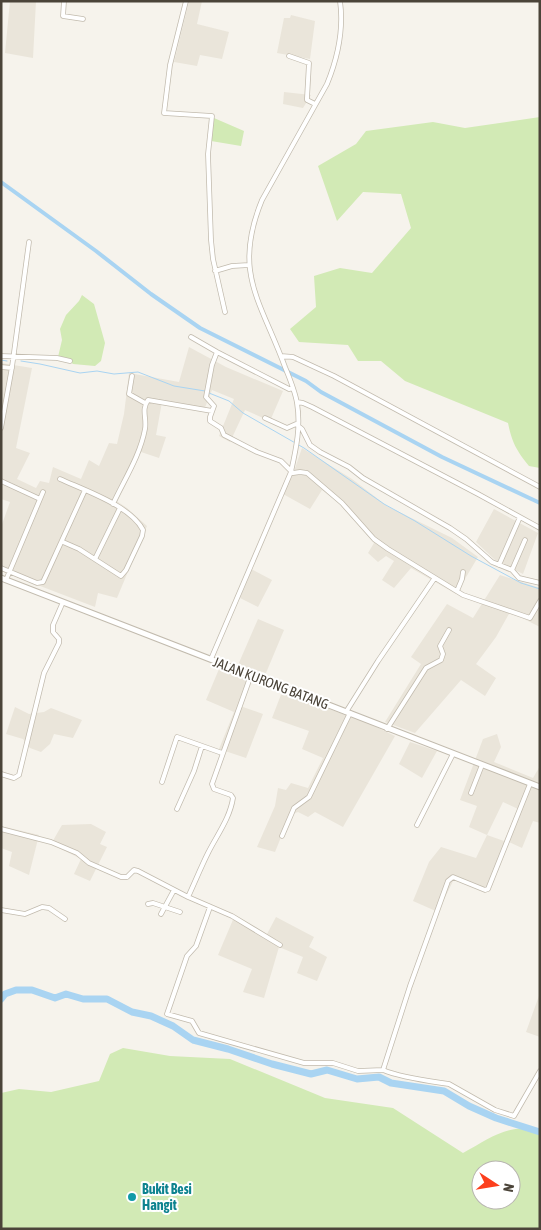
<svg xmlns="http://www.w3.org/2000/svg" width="541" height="1230" font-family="'Asap Condensed',sans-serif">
<rect width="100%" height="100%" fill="#f6f3ec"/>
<path fill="#eae5da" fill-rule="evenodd" d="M10,1H36L33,58L5,53Z
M189,1H202L197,24L229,32L222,59L200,55L197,66L174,62Z
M291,15L315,21L310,59L277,53L284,18H290Z
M284,92L311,95L303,108L283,104Z
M189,347L226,367L283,391L270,421L245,410L230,442L219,436L234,399L212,390L204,410L162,402L156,435L166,437L159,458L138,451L115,500L127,508L147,526L117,598L98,593L95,607L1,571V527L10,502L1,499V363L32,368L16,448L30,453L17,479L36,488L40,481L49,483L53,467L81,479L89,460L99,466L109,443L117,444L124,414L129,373L179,382Z
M302,448L352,479L387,506L452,538L478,557L456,594L411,568L394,588L382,580L394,561L386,556L378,562L368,553L374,543L339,503L322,490L310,509L283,494L293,474Z
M494,509L538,533L523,574L495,560L476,542Z
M251,569L272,580L258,607L240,598Z
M500,575L540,588V627L510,612L496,637L476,664L496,678L485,696L461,680L415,733L385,722L421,664L411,657L447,604L473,618Z
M258,619L284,630L266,673L238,665Z
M219,669L250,681L240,706L263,714L246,758L219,749L234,712L206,700Z
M282,692L368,723L395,736L343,827L315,812L308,817L298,812L290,815L275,852L257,847L275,806L278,788L286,790L291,783L308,788L323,758L302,749L309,731L272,718Z
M15,707L29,714L44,712L51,708L82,720L73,738L54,734L50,744L41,752L30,748L23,739L6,734Z
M497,734L501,747L494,762L533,778L540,766V823L533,821L522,848L509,842L489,891L454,879L438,912L413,901L429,862L441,847L476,858L487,835L469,827L477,806L460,800L483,739ZM503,802L518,809L504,841L487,835Z
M410,742L437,751L422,778L399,764Z
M91,824L106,832L100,844L107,847L90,881L74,874L81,859L51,844L62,825Z
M1,826L39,835L29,875L9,866L12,852L1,848Z
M235,915L267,934L276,917L314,937L309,947L327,957L317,981L297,973L303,957L279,947L264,998L243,992L252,969L218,955Z
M540,993V1037L526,1032Z"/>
<path fill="#d2eab5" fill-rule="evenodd" d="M540,117V468L529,466C516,450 512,442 508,423L405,381L381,361H358L348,345L299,342L290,329L316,307L314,276L340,268L372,273L411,228L401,194L363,192L337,221L318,166L356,144L366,131L433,122L465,128Z
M214,118L244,131L241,146L211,141Z
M82,295L94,304L105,343L101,361L95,366L73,364L68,359L58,357L62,340L60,329L66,315L79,301Z
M123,1048L170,1056L230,1059L325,1098L393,1108L463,1153C489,1139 509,1122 540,1131V1229H1V1093L19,1089L51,1092L99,1081L110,1054ZM481,1170H511V1200H481Z"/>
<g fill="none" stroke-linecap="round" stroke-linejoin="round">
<path stroke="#a9d4f2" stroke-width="1" d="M1,360L7,361
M21,361L40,364L80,373L97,371L114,374L138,372L174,386L205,391
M209,393L229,401L243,413L304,448L384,504L415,521L471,556L521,583L540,589"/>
<path stroke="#a9d4f2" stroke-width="4" d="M1,182L96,251L151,294L200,328L306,381L321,392L442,457L540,503"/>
<path stroke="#a9d4f2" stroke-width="7" d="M1,999L5,994L16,990H32L55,998L66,994L83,999H107L132,1012L151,1016L173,1026L193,1040L228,1049L272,1064L311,1074L327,1070L357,1079L379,1077L391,1083L444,1091L469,1106L496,1118L540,1132"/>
<defs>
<path id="minor" d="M64,1L63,16L83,19
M186,1L170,65L164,113L212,116L208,154L211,240L213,259L225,312
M289,56L309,63L307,98V100L315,104
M215,271L232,266L249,265
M191,337L217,352L289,389L293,388
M217,352L212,365L206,397L214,406L210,417V421L221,428L224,435L228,437L257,452L281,461L293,473L300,472L307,473L342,503L374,539L388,549L463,595L530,618L540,601
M1,356L57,358L70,361
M281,356L293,357L334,376L540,487
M1,367L12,368
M132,376L129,394L145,403
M297,402L303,403L312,407L478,494L540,528
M265,418L287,428L296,424L302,429L310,445L320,452L349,467L363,478L450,528L466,539L492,562L512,570L519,578L540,583
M1,428L12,367L29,242
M60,479C84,490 131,506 143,530L142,536L126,570L121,576L79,549L63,542
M1,481L40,499
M113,504C124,480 140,456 145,429C147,418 141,410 148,400L212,411
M95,559L120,508
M499,565L520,517
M1,568L37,583L43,582L85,490
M512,570L525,540
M6,580L43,492
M457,591L462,579L463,572
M211,659L291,472C296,449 301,427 297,403C295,391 290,379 285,367C261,301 232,273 262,200L327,84C338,57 344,30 340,1
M346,712L378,661L434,579
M387,729L426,668L441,660L443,654L440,646L449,630
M1,774L14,778L19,775L44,673L59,643V639L53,632V625L63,602
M162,782L177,737L222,753
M471,793L482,765
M177,809L194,771L202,746
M417,825L453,754
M1,829L51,842L77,853L89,863L121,877H127L134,870L138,871L188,897L232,916L280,945
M282,836L294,808L309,797L350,713
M188,897C195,882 201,867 208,853C217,835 230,818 233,798L231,795L214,789L212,784L251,675
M148,904L153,903L180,912
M210,907L196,946L187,956L167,1014L192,1021L199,1033L304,1063H333L358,1071L383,1070L410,986L448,881L453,877L485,890L488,889L530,784
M1,910L25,914L42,907L49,908L65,919
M161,914L174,890
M383,1070C402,1078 429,1081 449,1084L495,1110L514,1116L540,1071"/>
<path id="tertiary" d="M1,578L540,787"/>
</defs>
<use href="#minor" stroke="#c2bbae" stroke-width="5.5"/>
<use href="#tertiary" stroke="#c2bbae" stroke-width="7"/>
<use href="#minor" stroke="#fff" stroke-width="4"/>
<use href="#tertiary" stroke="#fff" stroke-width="5"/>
</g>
<circle fill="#0f9aa8" stroke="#fff" stroke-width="2" cx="132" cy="1197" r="5"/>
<g text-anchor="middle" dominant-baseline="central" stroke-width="4" stroke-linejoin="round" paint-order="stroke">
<g font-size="14" fill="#4b4439" stroke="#fff">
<text transform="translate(271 683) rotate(21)">JALAN KURONG BATANG</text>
</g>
<g font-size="14" font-weight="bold" fill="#0d838f" stroke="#fff" text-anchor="start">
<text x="142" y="1189">Bukit Besi<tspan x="142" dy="16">Hangit</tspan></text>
</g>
</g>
<rect width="541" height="1230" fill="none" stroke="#4b4439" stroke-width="5"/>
<g transform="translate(496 1185) rotate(102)"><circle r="24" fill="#ffffff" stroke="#b7b4b0"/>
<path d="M0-4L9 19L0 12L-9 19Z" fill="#fc3f1d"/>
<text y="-8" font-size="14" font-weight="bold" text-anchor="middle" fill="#4b4439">N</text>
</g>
</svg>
